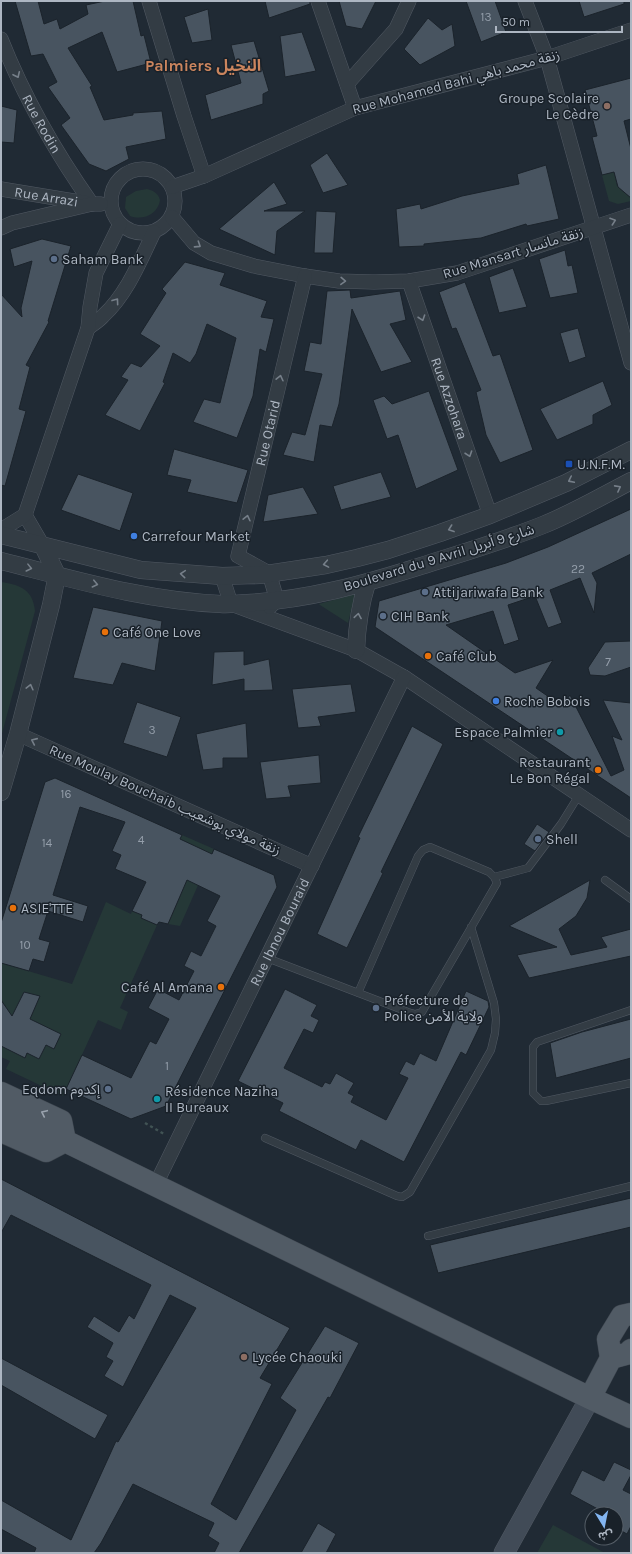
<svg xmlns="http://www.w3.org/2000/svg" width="632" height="1554" font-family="Karla,'Noto Sans Arabic',sans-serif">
<rect width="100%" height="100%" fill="#202a34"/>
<path fill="#253837" d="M614,172L617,186L622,185L624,192L628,196L631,195V201L618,204L609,201L602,175Z
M147,189C154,191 158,193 160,200C158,214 143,221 130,216L125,208L126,197L136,191Z
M1,582C21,585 33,590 35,611L1,737Z
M355,594L348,623L320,605L319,604Z
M182,835L214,849L180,926L168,924L184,887L193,845L180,839Z
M106,902L131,914L132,911L142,915L141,918L157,925L120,1008L128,1012L121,1030L98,1020L63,1096L6,1069L10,1061L1,1057V1046L25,1058L27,1053L39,1059L46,1045L53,1049L23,1033L40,996L24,992L12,1016L4,1004L1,1006V963L72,984Z
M553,1525L605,1553H537Z"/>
<path fill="#485460" stroke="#1b232b" d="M15,1H38L44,24L57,19L60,29L88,14L86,5L105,1H133L141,36L144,35L151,63L117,72L102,32L68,48L92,86L90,87L104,120L133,115V113L162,111L166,139L126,147L129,159L106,171L89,164L61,125L70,118L48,87L57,82L43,54L31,56Z
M265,1H310V4L269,18Z
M339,1H376L362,29L346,26Z
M466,1H495L506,32L481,42Z
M579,1H624V4L584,17Z
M208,9L212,40L192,43L184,17Z
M428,18L442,30L452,24L455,46L420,65L404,49Z
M302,32L316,71L285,77L280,36Z
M254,41L269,91L263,94V104L211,120L205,95L241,83L231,45Z
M631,78V119L624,121L631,149V198L618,187L614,172L602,175L592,137L597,136L585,90Z
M1,106L17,110L14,143L1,142Z
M327,153L348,185L323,193L310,165Z
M546,165L559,219L527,226L526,224L481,238L424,244V246L399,247L396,209L420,204L421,209L462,196L519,184L517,174Z
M274,182L287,204L264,211H305L277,231L275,255L219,229Z
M316,211L336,212L333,253H314Z
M42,239L71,246L48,321L49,322L26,365L30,367L19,409L26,411L5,486L1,485V294L22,317L21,308L32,261L14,267L10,249Z
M565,250L568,266L572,265L578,293L550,298L539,259Z
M185,262L225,273L220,285L267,301L261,317L274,319L266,352L260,349L253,396L237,438L193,422L204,399L220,403L236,338L207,324L196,354L190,363L173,353L163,382L165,383L140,431L105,415L128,380L121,377L131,363L141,367L160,346L140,334L166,293L162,289Z
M513,268L527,307L499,313L489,277Z
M465,282L493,356L500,354L533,450L500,463L486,435L476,392L481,390L456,328L452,329L439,292Z
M350,290L351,298L400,291L406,320L390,324L412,362L381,372L352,309L339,404L332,427L320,425L314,462L283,455L292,432L305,435L322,374L304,371L310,342L321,344L327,291Z
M578,328L586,357L569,363L560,333Z
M603,381L612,405L593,415V424L557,440L540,409Z
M429,391L458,470L416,489L398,435L387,439L373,400L384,396L392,404Z
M174,449L248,470L237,503L187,492L191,480L167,475Z
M381,472L391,497L341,510L333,486Z
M78,474L133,493L120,531L61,510Z
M303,487L318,514L263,522L268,495Z
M631,509V554L592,573L597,583L594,613L580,578L550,590L562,623L548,628L535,596L508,605L519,640L504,645L493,611L446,625L515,673L553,660L536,688L562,706L570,695L611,776L624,770L612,736L622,740L603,700L631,703V798L375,627L379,601L506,563L548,547Z
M93,607L162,621L155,671L122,663L113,685L73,678Z
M631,641V667L605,676L590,675L588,668L605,642Z
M244,651V665L269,659L273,690L244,691V679L212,685L214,652Z
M351,684L356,712L318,717L321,726L298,728L292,689Z
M137,702L181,717L167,757L123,743Z
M246,723L248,758H223V768L203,770L196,734Z
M412,726L443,744L381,872L383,873L347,948L317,934L360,838L358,837Z
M319,755L321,783L288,786L291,797L266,799L260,762Z
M55,778L182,835L180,839L212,854L214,849L274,875L277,887L166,1106L131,1119L66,1089L82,1055L131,1078L150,1041L156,1044L169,1019L148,1008L158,989L179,1000L194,971L184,966L191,951L201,956L216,926L207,921L220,896L187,880L168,924L159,922L157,925L141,918L142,915L132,911L146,882L115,869L121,855L112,851L125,822L80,807L53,895L88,906L83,922L48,911L39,939L50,942L44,962L33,959L29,971L1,963V923L45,782Z
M537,824L549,832L535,851L524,844Z
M590,880L587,898L576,916L559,929L571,955L607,947L601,937L631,929V956L529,978L517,955L557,947L509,926Z
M285,989L317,1005L311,1016L319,1020L313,1033L304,1029L284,1068L322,1087L325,1082L330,1084L336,1073L354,1083L348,1093L354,1096L351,1102L386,1120L408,1078L399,1074L406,1061L414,1065L420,1053L436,1061L466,991L488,1001L489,1007L466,1055L461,1052L404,1162L361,1140L356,1150L279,1111L283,1103L238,1081Z
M24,992L40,996L30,1019L61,1034L54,1049L46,1045L39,1059L27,1053L25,1058L1,1046V1000L12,1016Z
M631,1019V1058L556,1078L550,1043L582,1032Z
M1,1179L290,1328L260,1378L272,1384L211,1504L236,1520L296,1410L280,1398L325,1326L359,1343L330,1398L328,1397L239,1553H214L219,1543L208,1536L214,1523L133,1484L101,1543L94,1553H34L36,1548L1,1529V1500L71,1540L116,1441L118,1442L196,1308L170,1295L123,1387L104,1376L113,1361L106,1357L113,1343L87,1327L94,1316L119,1332L129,1315L134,1319L151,1285L11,1215L1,1233Z
M631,1198V1227L438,1273L430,1245Z
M1,1358L108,1415L95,1439L1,1385Z
M614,1462L631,1470V1475L623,1490L631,1494V1526L627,1534L616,1528V1514H607L570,1494L582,1470L604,1481Z
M318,1523L336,1534L326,1553H301Z"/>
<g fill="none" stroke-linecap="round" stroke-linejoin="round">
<defs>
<path id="service" d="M494,877L528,868L561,824L579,795
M605,880L631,899
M267,958L408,1012L415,1014L422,1012L497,883L494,877L489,872L430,847L423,850L418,856L358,993
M631,1010L537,1042L533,1047V1093L541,1101H546L631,1083
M265,1138L397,1196L402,1197L410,1192L491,1050L495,1033L496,1019L494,1003L471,927
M428,1236L631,1186"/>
<g id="minor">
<path d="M149,1L184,116L204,176"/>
<path d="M318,1L355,108"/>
<path d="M525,1L547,58L631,363"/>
<path id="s1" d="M1,39C24,97 56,153 92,204"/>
<path d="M347,84L396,29L409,1"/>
<circle cx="143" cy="201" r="32"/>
<path d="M172,187L204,176L355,108L547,58L631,30"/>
<path id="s2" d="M1,189L86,203"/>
<path d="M172,217L194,243L211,253L254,266L305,276L339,281L374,282L409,281L457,273L631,215"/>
<path d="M1,228L12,223L92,204H101"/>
<path id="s3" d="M409,281L490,515"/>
<path d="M88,328C93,324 99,321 103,316C127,294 140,261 154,232"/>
<path d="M25,515L43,546"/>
<path d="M1,530L25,515L88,328L90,307L96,273L120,224"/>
<path d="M222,576L231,604L356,650L404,677L631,830"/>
<path id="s4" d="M270,607L277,600L269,573L238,556L305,276"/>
<path d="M18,734L312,866"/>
<path id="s5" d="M155,1186L404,677"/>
</g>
<path id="tertiary" d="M1,535L141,570L222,576L260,575L326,565L357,558L388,550L440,533L490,515L566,483L631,450
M1,561C73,579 146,601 221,604C229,605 238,603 247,603C307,600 364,584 421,566C462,553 503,541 543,525C573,513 602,496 631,481
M356,650C357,626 360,605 367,583
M1,792L18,734L51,605L57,575L43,546"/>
<path id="secondary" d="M504,1553L590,1398"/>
<path id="primary" d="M1,1093L61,1121L65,1141
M1,1113L65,1141L590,1398L631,1417
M1,1131L46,1151L65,1141
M611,1358L630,1353L631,1350
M590,1398L611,1358L608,1339L622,1316L631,1314"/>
</defs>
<use href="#service" stroke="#515963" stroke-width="8"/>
<use href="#minor" stroke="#515963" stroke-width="15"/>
<use href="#tertiary" stroke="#515963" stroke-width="18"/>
<use href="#secondary" stroke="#515963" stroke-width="21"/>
<use href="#primary" stroke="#3d454e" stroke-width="23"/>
<path stroke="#415354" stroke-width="2.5" stroke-dasharray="3 3" stroke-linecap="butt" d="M145,1123L164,1134"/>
<use href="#service" stroke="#333c44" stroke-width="7"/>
<use href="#minor" stroke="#333c44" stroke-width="14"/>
<use href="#tertiary" stroke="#333c44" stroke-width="17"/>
<use href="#secondary" stroke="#414b57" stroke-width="20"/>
<use href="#primary" stroke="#515b65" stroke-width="22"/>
</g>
<defs><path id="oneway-chevron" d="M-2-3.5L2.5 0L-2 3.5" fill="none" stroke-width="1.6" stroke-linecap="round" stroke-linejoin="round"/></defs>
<g stroke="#767f89">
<use href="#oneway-chevron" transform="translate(17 75) rotate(65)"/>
<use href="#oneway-chevron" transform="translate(613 221) rotate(-19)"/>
<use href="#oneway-chevron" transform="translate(198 245) rotate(33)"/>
<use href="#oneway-chevron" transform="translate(343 281) rotate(2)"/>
<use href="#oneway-chevron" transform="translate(116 301) rotate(-54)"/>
<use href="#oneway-chevron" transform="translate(422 318) rotate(71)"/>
<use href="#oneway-chevron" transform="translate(280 378) rotate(-77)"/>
<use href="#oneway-chevron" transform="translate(469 454) rotate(71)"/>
<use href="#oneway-chevron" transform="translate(571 480) rotate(154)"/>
<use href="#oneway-chevron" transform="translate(618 488) rotate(-28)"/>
<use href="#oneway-chevron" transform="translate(247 518) rotate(-77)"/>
<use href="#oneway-chevron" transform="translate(451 529) rotate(160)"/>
<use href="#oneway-chevron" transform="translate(326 564) rotate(170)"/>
<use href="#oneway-chevron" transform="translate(29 568) rotate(14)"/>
<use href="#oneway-chevron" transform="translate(183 574) rotate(-175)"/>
<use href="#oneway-chevron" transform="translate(95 584) rotate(13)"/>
<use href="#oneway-chevron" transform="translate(358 616) rotate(-81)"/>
<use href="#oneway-chevron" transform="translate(30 687) rotate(-76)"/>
<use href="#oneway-chevron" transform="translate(34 741) rotate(-156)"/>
</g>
<use stroke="#9ba4af" href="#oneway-chevron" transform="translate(44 1113) rotate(-155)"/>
<g fill="#8d6e63" stroke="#192129" stroke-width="1.5">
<circle cx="607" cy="106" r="4"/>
<circle cx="244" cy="1357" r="4"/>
</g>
<g fill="#5c6f8a" stroke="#192129" stroke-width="1.5">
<circle cx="54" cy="259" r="4"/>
<circle cx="425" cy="592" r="4"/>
<circle cx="383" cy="616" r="4"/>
<circle cx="538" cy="839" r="4"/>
<circle cx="376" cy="1008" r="4"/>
<circle cx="108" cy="1089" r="4"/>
</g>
<rect fill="#1a4fb4" stroke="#192129" stroke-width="1.5" x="565" y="460" width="8" height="8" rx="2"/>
<g fill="#3f7fe0" stroke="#192129" stroke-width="1.5">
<circle cx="134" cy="536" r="4"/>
<circle cx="496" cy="701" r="4"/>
</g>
<g fill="#e8710a" stroke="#192129" stroke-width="1.5">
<circle cx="105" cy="632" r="4"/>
<circle cx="428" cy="656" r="4"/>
<circle cx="598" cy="770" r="4"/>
<circle cx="13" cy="908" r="4"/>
<circle cx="221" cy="987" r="4"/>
</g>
<g fill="#0f9aa8" stroke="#192129" stroke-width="1.5">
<circle cx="560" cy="732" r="4"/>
<circle cx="157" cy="1099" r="4"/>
</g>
<g text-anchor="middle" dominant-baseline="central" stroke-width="3" stroke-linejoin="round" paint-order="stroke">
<g font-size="12" fill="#949eaa">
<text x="486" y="17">13</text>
<text x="578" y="569">22</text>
<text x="608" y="662">7</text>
<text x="152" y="730">3</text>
<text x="66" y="794">16</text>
<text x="141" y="840">4</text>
<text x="47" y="843">14</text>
<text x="25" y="945">10</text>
<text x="167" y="1066">1</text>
</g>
<g font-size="14" fill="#adb6c2" stroke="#192129">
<text transform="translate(456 82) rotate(-15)">Rue Mohamed Bahi زنقة محمد باهي</text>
<text stroke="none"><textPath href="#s1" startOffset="94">Rue Rodin</textPath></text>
<text stroke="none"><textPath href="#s2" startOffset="46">Rue Arrazi</textPath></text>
<text transform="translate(513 253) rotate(-17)">Rue Mansart زنقة مانسار</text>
<text stroke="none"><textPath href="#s3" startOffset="124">Rue Azzohara</textPath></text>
<text stroke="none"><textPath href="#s4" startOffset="200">Rue Otarid</textPath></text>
<text transform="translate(439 558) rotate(-17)">Boulevard du 9 Avril شارع 9 أبريل</text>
<text transform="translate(165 800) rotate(24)">Rue Moulay Bouchaib زنقة مولاي بوشعيب</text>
<text stroke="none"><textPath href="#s5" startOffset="283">Rue Ibnou Bouraid</textPath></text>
</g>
<g font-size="14" fill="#adb6c2" stroke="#192129" text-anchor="start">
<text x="599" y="98" text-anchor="end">Groupe Scolaire<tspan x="599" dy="16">Le Cèdre</tspan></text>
<text x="62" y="259">Saham Bank</text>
<text x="577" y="464">U.N.F.M.</text>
<text x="142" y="536">Carrefour Market</text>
<text x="433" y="592">Attijariwafa Bank</text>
<text x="391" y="616">CIH Bank</text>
<text x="113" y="632">Café One Love</text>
<text x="436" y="656">Café Club</text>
<text x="504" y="701">Roche Bobois</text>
<text x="552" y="732" text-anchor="end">Espace Palmier</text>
<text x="590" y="762" text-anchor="end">Restaurant<tspan x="590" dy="16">Le Bon Régal</tspan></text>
<text x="546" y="839">Shell</text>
<text x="21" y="908">ASIE'TTE</text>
<text x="213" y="987" text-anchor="end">Café Al Amana</text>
<text x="384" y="1000">Préfecture de<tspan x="384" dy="16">Police ولاية الأمن</tspan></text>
<text x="100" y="1089" text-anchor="end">Eqdom إكدوم</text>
<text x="165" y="1091">Résidence Naziha<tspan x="165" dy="16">II Bureaux</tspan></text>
<text x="252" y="1357">Lycée Chaouki</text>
</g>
<g font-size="16" font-weight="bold" fill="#cb855e" stroke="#192129">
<text x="203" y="65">Palmiers النخيل</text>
</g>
</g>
<rect width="632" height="1554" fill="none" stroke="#adb6c2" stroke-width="4"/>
<g transform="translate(604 1526) rotate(170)"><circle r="19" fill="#192129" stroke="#545d66"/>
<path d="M0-3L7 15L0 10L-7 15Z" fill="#83b5f0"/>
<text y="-6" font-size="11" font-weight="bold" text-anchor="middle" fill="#adb6c2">ش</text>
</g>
<path d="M496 26v6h126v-6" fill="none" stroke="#adb6c2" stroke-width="2"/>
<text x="502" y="26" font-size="12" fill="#adb6c2" stroke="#192129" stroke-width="3" paint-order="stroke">50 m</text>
</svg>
